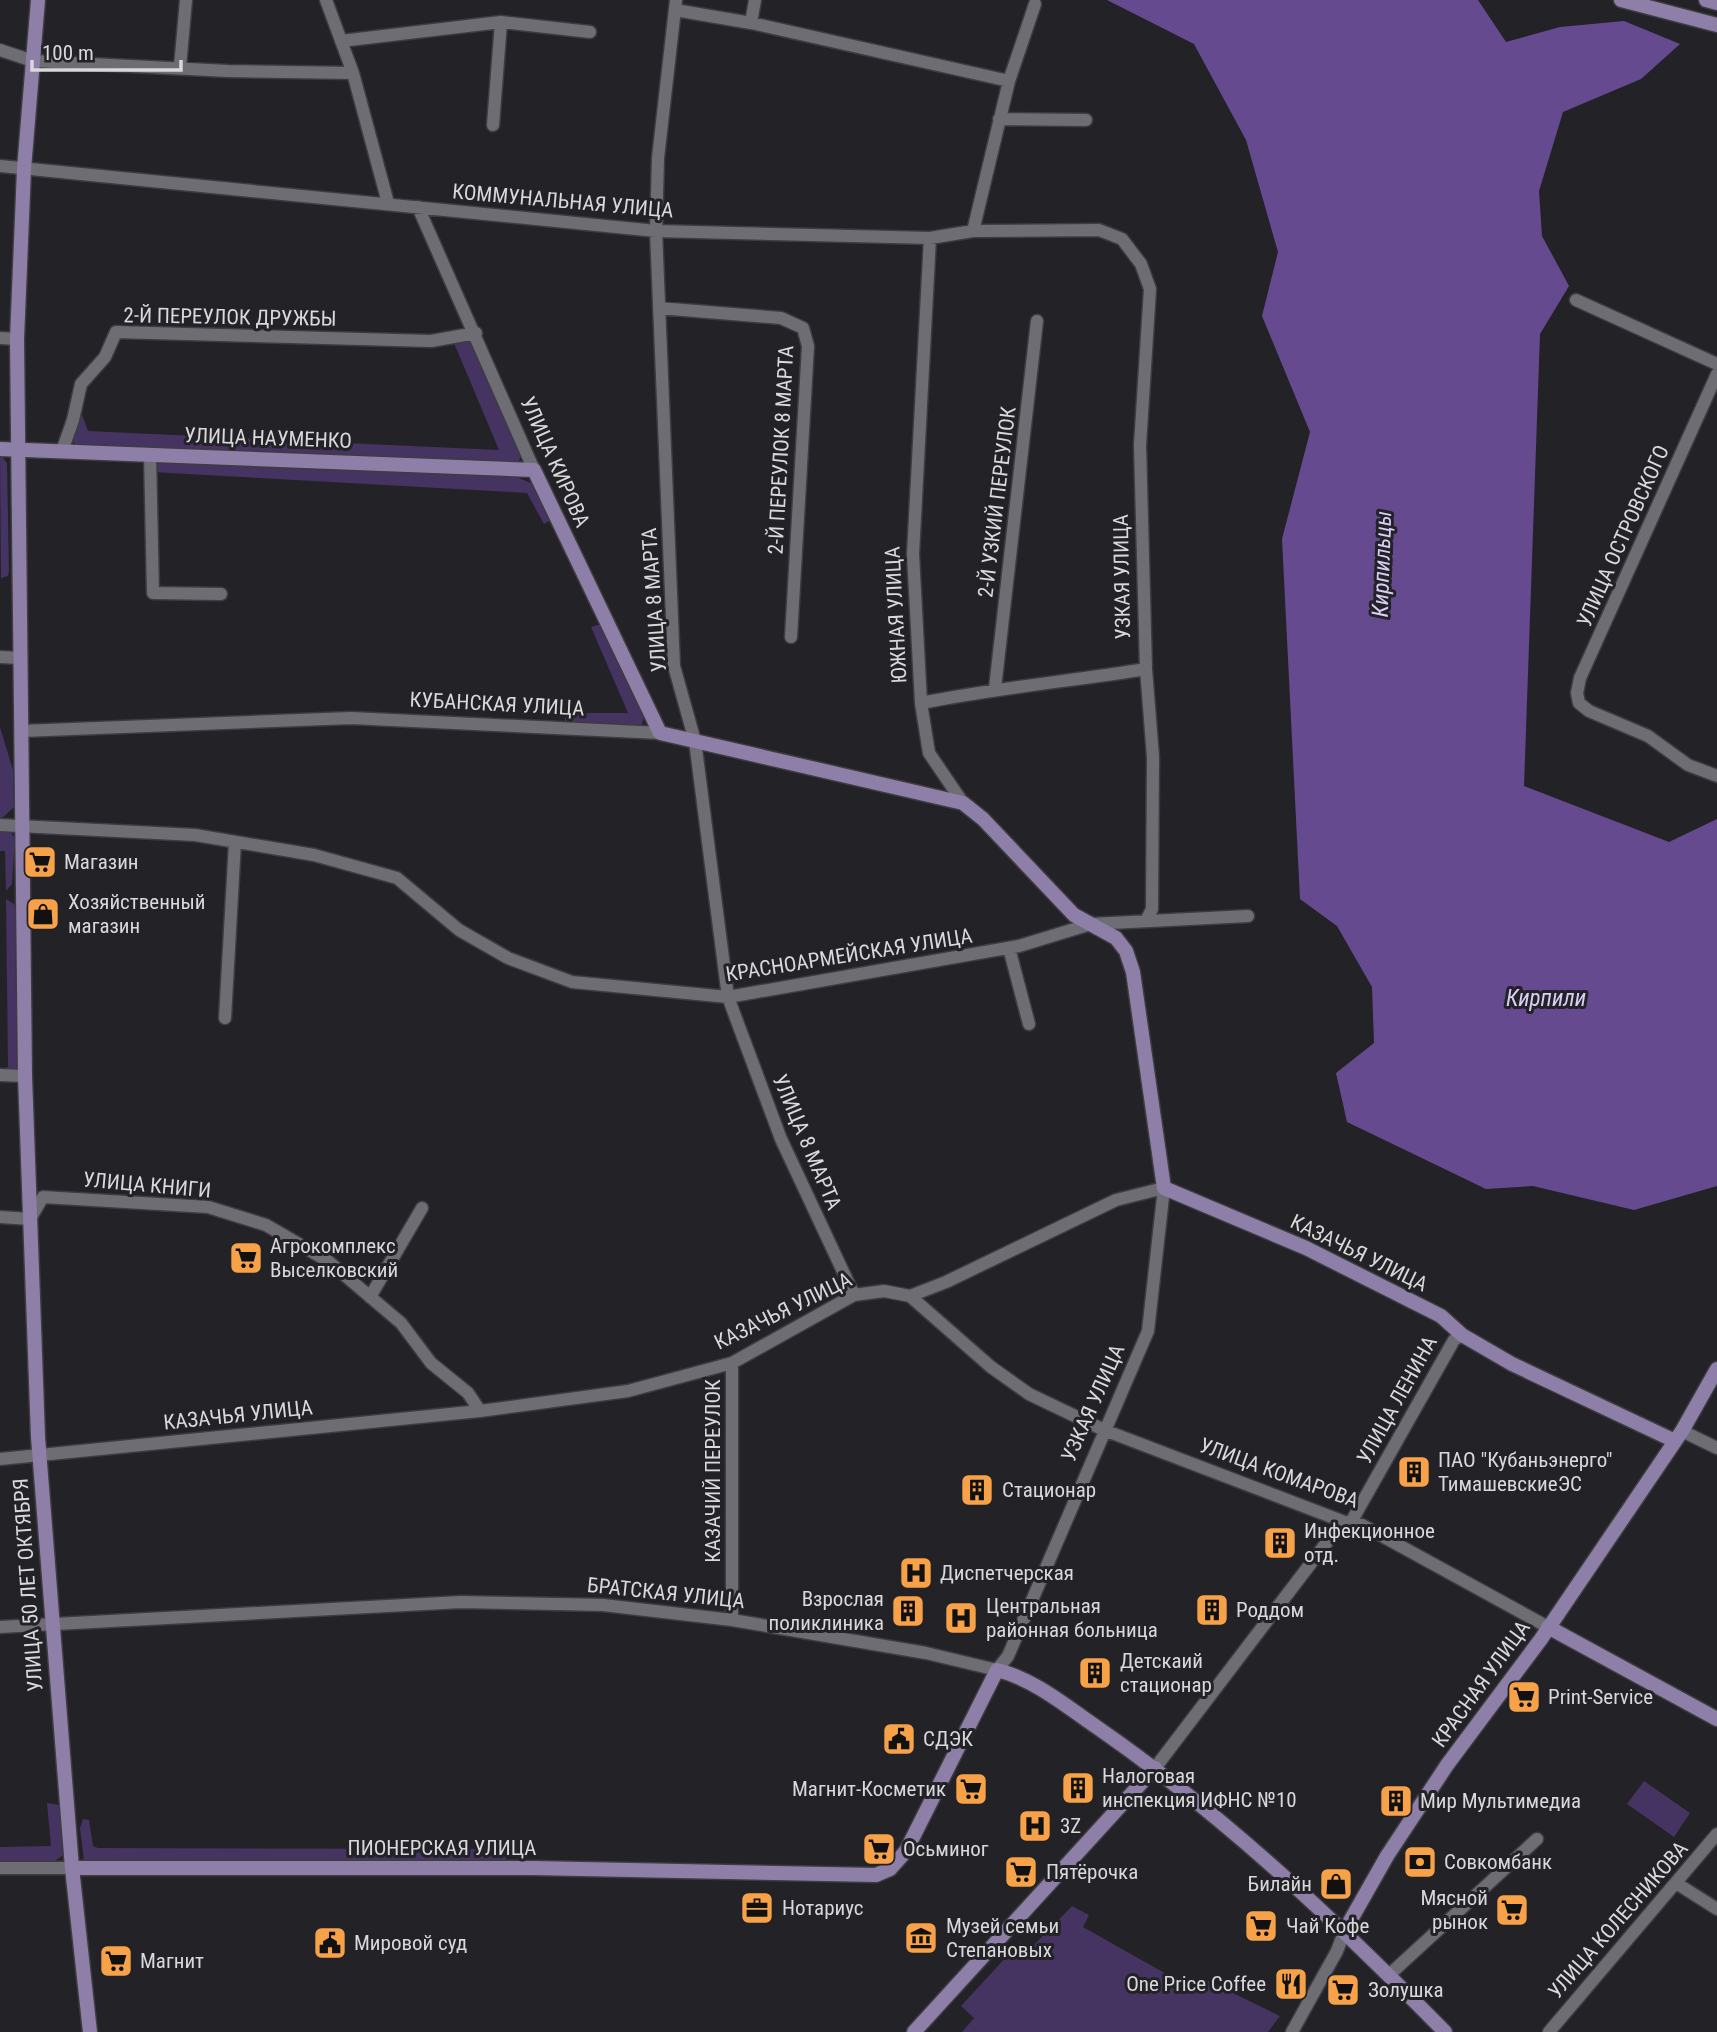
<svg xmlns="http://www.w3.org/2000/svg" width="1717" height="2032" font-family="'Roboto Condensed',sans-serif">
<rect width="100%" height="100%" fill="#232227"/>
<path fill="#453361" d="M469,337L522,454L518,463L77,446L72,440L80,409L88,431L499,450L454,343Z
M0,454L7,463L9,571L8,576L1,578Z
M154,460L514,476L533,484L551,520L544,524L527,493L152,472Z
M601,624L644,717L641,727L565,726V713H628L591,627Z
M0,727L13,770L14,807L0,820Z
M0,829L11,832L15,839L12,884L6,891L5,851H0Z
M6,899L14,904L15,909L17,1071L0,1070L8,1067Z
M1644,1781L1690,1813L1674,1837L1627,1804Z
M47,1803L60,1805L65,1854L53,1862L0,1863V1847L51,1846Z
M83,1819L89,1820L93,1846L98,1848L509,1849L505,1862L84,1861L80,1828Z
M1072,1906L1089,1915L1083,1927L1193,1989L1200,1977L1280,2016L1268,2032H962L974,2018L961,2006L1020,1942L1029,1950Z"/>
<path fill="#664a8f" d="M1107,0H1478L1506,42L1560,27L1624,21L1680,44L1641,79L1563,112L1539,191L1542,236L1569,286L1540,334L1524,786L1669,842L1717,819V1186L1634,1210L1533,1186L1486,1189L1347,1122L1336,1073L1374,1043L1372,987L1337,926L1300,899L1282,539L1310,432L1262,316L1278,252L1246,140L1194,44Z"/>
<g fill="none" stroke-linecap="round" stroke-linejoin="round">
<defs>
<path id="minor" d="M326,0L353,73L388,203
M676,0L658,158L656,231L674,666L695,741L728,997L781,1139L854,1295
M675,10L751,23L1009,81
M751,23L755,0
M341,41L501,22L590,32
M0,50L33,61L228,71L353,73
M180,67L186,0
M999,119L1086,120
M493,125L501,22
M0,166L656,231L930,238L973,231L1099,230L1122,239L1141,264L1150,289L1140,445L1146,669L1153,757L1152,909L1146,921
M418,207L534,470
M973,231L1009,81L1035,4
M930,238L913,554L921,703L929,753L963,803
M1576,300L1717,364
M659,308L781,318L803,328L808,346L791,637
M0,338L17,339
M1717,374L1580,678L1577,693L1579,703L1589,711L1648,736L1688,765L1717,776
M62,451L73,420L81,384L105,357L116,332L431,341L476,333
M150,454L153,593L221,594
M0,657L19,658
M995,688L1037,321
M921,703C996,688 1071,681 1146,669
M22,731L351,718L660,733
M0,825L195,835L314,855L397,878L459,930L508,958L572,982L728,997L1019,946L1091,924L1248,916
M1009,948L1029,1024
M225,1018L235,842
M0,1075L25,1076
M0,1217L30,1219L43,1197L208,1207L266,1225L328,1261L401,1323L431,1363L468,1393L480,1411
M910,1296L991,1367L1029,1394L1104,1430L1350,1524L1362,1525L1548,1627
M370,1297L422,1208
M1682,1431L1717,1448
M0,1459L480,1411L628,1391L732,1363L854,1295L884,1291L910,1296L946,1282L1116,1200L1164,1188L1148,1331L1008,1656L997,1670L926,1653L732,1620L603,1605L461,1602L0,1627
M732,1620V1363
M1155,1768L1337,1529L1350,1524L1454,1340L1462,1335
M0,1868H72
M1676,1883L1717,1909
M1389,1975L1537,1839
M1292,2032L1337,1951L1345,1930
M1549,2032L1717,1834"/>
<path id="major" d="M38,0L24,169L17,339L25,1076L38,1437L72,1868L90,2032
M1621,0L1717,25
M1706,0L1717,3
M0,449L534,470L660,733L963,803L983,819L1074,915L1116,938L1126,951L1133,972L1164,1188L1306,1248L1441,1316L1462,1335L1512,1364L1675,1441
M1548,1627L1717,1719
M72,1868H533L876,1875L890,1869L906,1851L997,1670C1034,1679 1067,1707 1098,1728C1225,1816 1337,1922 1445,2032
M1345,1930L1387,1856L1447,1765L1541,1639L1682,1431L1717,1369
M914,2032L1155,1768"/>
</defs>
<use href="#minor" stroke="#3e3c41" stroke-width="15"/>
<use href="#major" stroke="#3e3c41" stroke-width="17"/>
<use href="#minor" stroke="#6f6d74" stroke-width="12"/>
<use href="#major" stroke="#8e7fa9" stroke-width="14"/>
</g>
<defs>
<symbol id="supermarket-square" viewBox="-11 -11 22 22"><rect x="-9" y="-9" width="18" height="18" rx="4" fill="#f7a248" stroke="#232227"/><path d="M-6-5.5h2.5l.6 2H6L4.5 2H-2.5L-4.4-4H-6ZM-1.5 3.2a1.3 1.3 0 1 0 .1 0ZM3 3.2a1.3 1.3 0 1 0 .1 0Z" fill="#111"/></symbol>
<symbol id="shop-square" viewBox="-11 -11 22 22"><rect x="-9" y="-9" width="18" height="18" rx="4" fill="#f7a248" stroke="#232227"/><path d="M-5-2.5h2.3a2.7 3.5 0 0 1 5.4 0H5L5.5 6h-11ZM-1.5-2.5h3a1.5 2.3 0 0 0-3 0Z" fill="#111"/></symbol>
<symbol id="building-square" viewBox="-11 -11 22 22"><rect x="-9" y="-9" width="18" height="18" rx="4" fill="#f7a248" stroke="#232227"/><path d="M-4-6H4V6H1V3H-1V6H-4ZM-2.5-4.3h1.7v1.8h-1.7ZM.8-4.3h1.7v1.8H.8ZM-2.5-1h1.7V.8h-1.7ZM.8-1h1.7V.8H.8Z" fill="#111"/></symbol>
<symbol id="hospital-square" viewBox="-11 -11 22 22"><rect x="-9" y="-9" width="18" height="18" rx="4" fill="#f7a248" stroke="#232227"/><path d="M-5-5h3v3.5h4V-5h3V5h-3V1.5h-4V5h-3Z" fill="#111"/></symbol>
<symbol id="civic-square" viewBox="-11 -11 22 22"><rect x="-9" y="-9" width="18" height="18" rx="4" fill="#f7a248" stroke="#232227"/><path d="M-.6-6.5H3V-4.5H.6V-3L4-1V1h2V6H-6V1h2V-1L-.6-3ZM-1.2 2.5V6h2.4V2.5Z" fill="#111"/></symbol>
<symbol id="bank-square" viewBox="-11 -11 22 22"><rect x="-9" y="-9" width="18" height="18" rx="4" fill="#f7a248" stroke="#232227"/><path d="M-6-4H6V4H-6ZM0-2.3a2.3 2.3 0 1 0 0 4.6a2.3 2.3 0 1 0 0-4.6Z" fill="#111"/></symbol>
<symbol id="office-square" viewBox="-11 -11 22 22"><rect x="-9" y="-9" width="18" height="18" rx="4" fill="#f7a248" stroke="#232227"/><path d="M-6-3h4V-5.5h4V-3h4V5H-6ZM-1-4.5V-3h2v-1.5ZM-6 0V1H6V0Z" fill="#111"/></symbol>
<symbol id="museum-square" viewBox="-11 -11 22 22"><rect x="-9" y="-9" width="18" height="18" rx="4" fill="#f7a248" stroke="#232227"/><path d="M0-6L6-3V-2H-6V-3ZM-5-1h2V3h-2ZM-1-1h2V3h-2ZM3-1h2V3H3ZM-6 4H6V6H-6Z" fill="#111"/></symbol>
<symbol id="restaurant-square" viewBox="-11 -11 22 22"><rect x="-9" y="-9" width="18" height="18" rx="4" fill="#f7a248" stroke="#232227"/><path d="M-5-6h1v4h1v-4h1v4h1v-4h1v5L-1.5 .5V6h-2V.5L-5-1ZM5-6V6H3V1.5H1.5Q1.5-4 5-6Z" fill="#111"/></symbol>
</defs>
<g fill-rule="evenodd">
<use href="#supermarket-square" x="21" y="843" width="38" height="38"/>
<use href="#shop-square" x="24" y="895" width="38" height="38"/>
<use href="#supermarket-square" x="227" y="1239" width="38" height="38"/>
<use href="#building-square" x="1395" y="1453" width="38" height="38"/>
<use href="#building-square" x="958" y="1471" width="38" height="38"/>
<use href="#building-square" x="1261" y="1524" width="38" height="38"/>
<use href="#hospital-square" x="897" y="1554" width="38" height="38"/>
<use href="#building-square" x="1193" y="1591" width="38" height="38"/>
<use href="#building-square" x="889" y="1592" width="38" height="38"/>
<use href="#hospital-square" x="942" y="1599" width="38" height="38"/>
<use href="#building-square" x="1076" y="1654" width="38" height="38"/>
<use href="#supermarket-square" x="1505" y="1678" width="38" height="38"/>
<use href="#civic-square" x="880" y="1720" width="38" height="38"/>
<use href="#building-square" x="1059" y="1769" width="38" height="38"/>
<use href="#supermarket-square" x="952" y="1770" width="38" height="38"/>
<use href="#building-square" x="1377" y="1782" width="38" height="38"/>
<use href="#hospital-square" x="1016" y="1807" width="38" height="38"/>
<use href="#supermarket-square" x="860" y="1830" width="38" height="38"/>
<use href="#bank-square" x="1401" y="1843" width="38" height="38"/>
<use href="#supermarket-square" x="1002" y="1853" width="38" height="38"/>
<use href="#shop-square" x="1317" y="1865" width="38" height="38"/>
<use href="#office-square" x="738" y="1889" width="38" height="38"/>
<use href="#supermarket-square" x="1493" y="1891" width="38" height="38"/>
<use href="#supermarket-square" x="1242" y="1907" width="38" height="38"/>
<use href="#museum-square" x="902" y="1919" width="38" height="38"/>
<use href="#civic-square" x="311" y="1924" width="38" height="38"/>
<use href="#supermarket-square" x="97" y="1942" width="38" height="38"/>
<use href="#restaurant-square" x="1272" y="1965" width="38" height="38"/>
<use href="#supermarket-square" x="1324" y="1971" width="38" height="38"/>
</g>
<g text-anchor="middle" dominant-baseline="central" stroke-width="6" stroke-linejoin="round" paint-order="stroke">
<g font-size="21" fill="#d9d8db" stroke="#232227">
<text transform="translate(563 201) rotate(5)">КОММУНАЛЬНАЯ УЛИЦА</text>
<text transform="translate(230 317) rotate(1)">2-Й ПЕРЕУЛОК ДРУЖБЫ</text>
<text transform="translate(268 438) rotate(2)">УЛИЦА НАУМЕНКО</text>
<text transform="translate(781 450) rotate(-87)">2-Й ПЕРЕУЛОК 8 МАРТА</text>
<text transform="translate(555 462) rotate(66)">УЛИЦА КИРОВА</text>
<text transform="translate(997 502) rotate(-83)">2-Й УЗКИЙ ПЕРЕУЛОК</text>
<text transform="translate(1623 536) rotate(-66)">УЛИЦА ОСТРОВСКОГО</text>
<text transform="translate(1122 577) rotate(-91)">УЗКАЯ УЛИЦА</text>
<text transform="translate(654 600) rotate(-94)">УЛИЦА 8 МАРТА</text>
<text transform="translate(896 615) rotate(-93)">ЮЖНАЯ УЛИЦА</text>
<text transform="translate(497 704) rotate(3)">КУБАНСКАЯ УЛИЦА</text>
<text transform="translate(849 955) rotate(-9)">КРАСНОАРМЕЙСКАЯ УЛИЦА</text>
<text transform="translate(807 1142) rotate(67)">УЛИЦА 8 МАРТА</text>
<text transform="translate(147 1185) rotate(5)">УЛИЦА КНИГИ</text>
<text transform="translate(1359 1253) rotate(26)">КАЗАЧЬЯ УЛИЦА</text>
<text transform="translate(783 1311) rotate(-26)">КАЗАЧЬЯ УЛИЦА</text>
<text transform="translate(1397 1400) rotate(-61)">УЛИЦА ЛЕНИНА</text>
<text transform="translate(1093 1403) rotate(-66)">УЗКАЯ УЛИЦА</text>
<text transform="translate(238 1415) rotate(-6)">КАЗАЧЬЯ УЛИЦА</text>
<text transform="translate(713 1471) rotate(-90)">КАЗАЧИЙ ПЕРЕУЛОК</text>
<text transform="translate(1279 1473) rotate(20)">УЛИЦА КОМАРОВА</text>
<text transform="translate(28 1585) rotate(-94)">УЛИЦА 50 ЛЕТ ОКТЯБРЯ</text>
<text transform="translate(666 1593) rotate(6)">БРАТСКАЯ УЛИЦА</text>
<text transform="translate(1481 1684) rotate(-54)">КРАСНАЯ УЛИЦА</text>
<text x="442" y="1848">ПИОНЕРСКАЯ УЛИЦА</text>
<text transform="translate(1618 1920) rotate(-49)">УЛИЦА КОЛЕСНИКОВА</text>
</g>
<g font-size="21" fill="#d9d8db" stroke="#232227" text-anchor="start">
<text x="64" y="862">Магазин</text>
<text x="68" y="902">Хозяйственный<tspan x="68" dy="24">магазин</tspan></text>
<text x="270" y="1246">Агрокомплекс<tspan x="270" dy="24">Выселковский</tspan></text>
<text x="1438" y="1460">ПАО "Кубаньэнерго"<tspan x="1438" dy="24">ТимашевскиеЭС</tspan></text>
<text x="1002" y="1490">Стационар</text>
<text x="1304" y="1531">Инфекционное<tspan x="1304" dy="24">отд.</tspan></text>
<text x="940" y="1573">Диспетчерская</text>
<text x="884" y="1599" text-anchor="end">Взрослая<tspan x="884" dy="24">поликлиника</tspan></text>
<text x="986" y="1606">Центральная<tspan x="986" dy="24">районная больница</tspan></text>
<text x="1236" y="1610">Роддом</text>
<text x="1120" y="1661">Детскаий<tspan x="1120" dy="24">стационар</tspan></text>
<text x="1548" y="1697">Print-Service</text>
<text x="923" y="1739">СДЭК</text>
<text x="1102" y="1776">Налоговая<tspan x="1102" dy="24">инспекция ИФНС №10</tspan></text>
<text x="946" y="1789" text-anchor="end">Магнит-Косметик</text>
<text x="1420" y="1801">Мир Мультимедиа</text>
<text x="1060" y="1826">3Z</text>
<text x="903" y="1849">Осьминог</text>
<text x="1444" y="1862">Совкомбанк</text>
<text x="1046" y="1872">Пятёрочка</text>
<text x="1312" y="1884" text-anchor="end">Билайн</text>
<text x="1488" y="1898" text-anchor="end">Мясной<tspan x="1488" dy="24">рынок</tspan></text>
<text x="782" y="1908">Нотариус</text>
<text x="946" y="1926">Музей семьи<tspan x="946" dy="24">Степановых</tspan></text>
<text x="1286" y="1926">Чай Кофе</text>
<text x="354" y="1943">Мировой суд</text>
<text x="140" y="1961">Магнит</text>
<text x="1266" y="1984" text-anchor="end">One Price Coffee</text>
<text x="1368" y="1990">Золушка</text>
</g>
<g font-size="23" font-style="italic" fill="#dbcef6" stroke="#232227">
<text transform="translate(1382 564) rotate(-88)">Кирпильцы</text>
<text x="1546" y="998">Кирпили</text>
</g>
</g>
<path d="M32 60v10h149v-10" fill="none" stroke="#d9d8db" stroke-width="3.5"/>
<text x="42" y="60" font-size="21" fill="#d9d8db" stroke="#232227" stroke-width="5" paint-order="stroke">100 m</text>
</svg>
